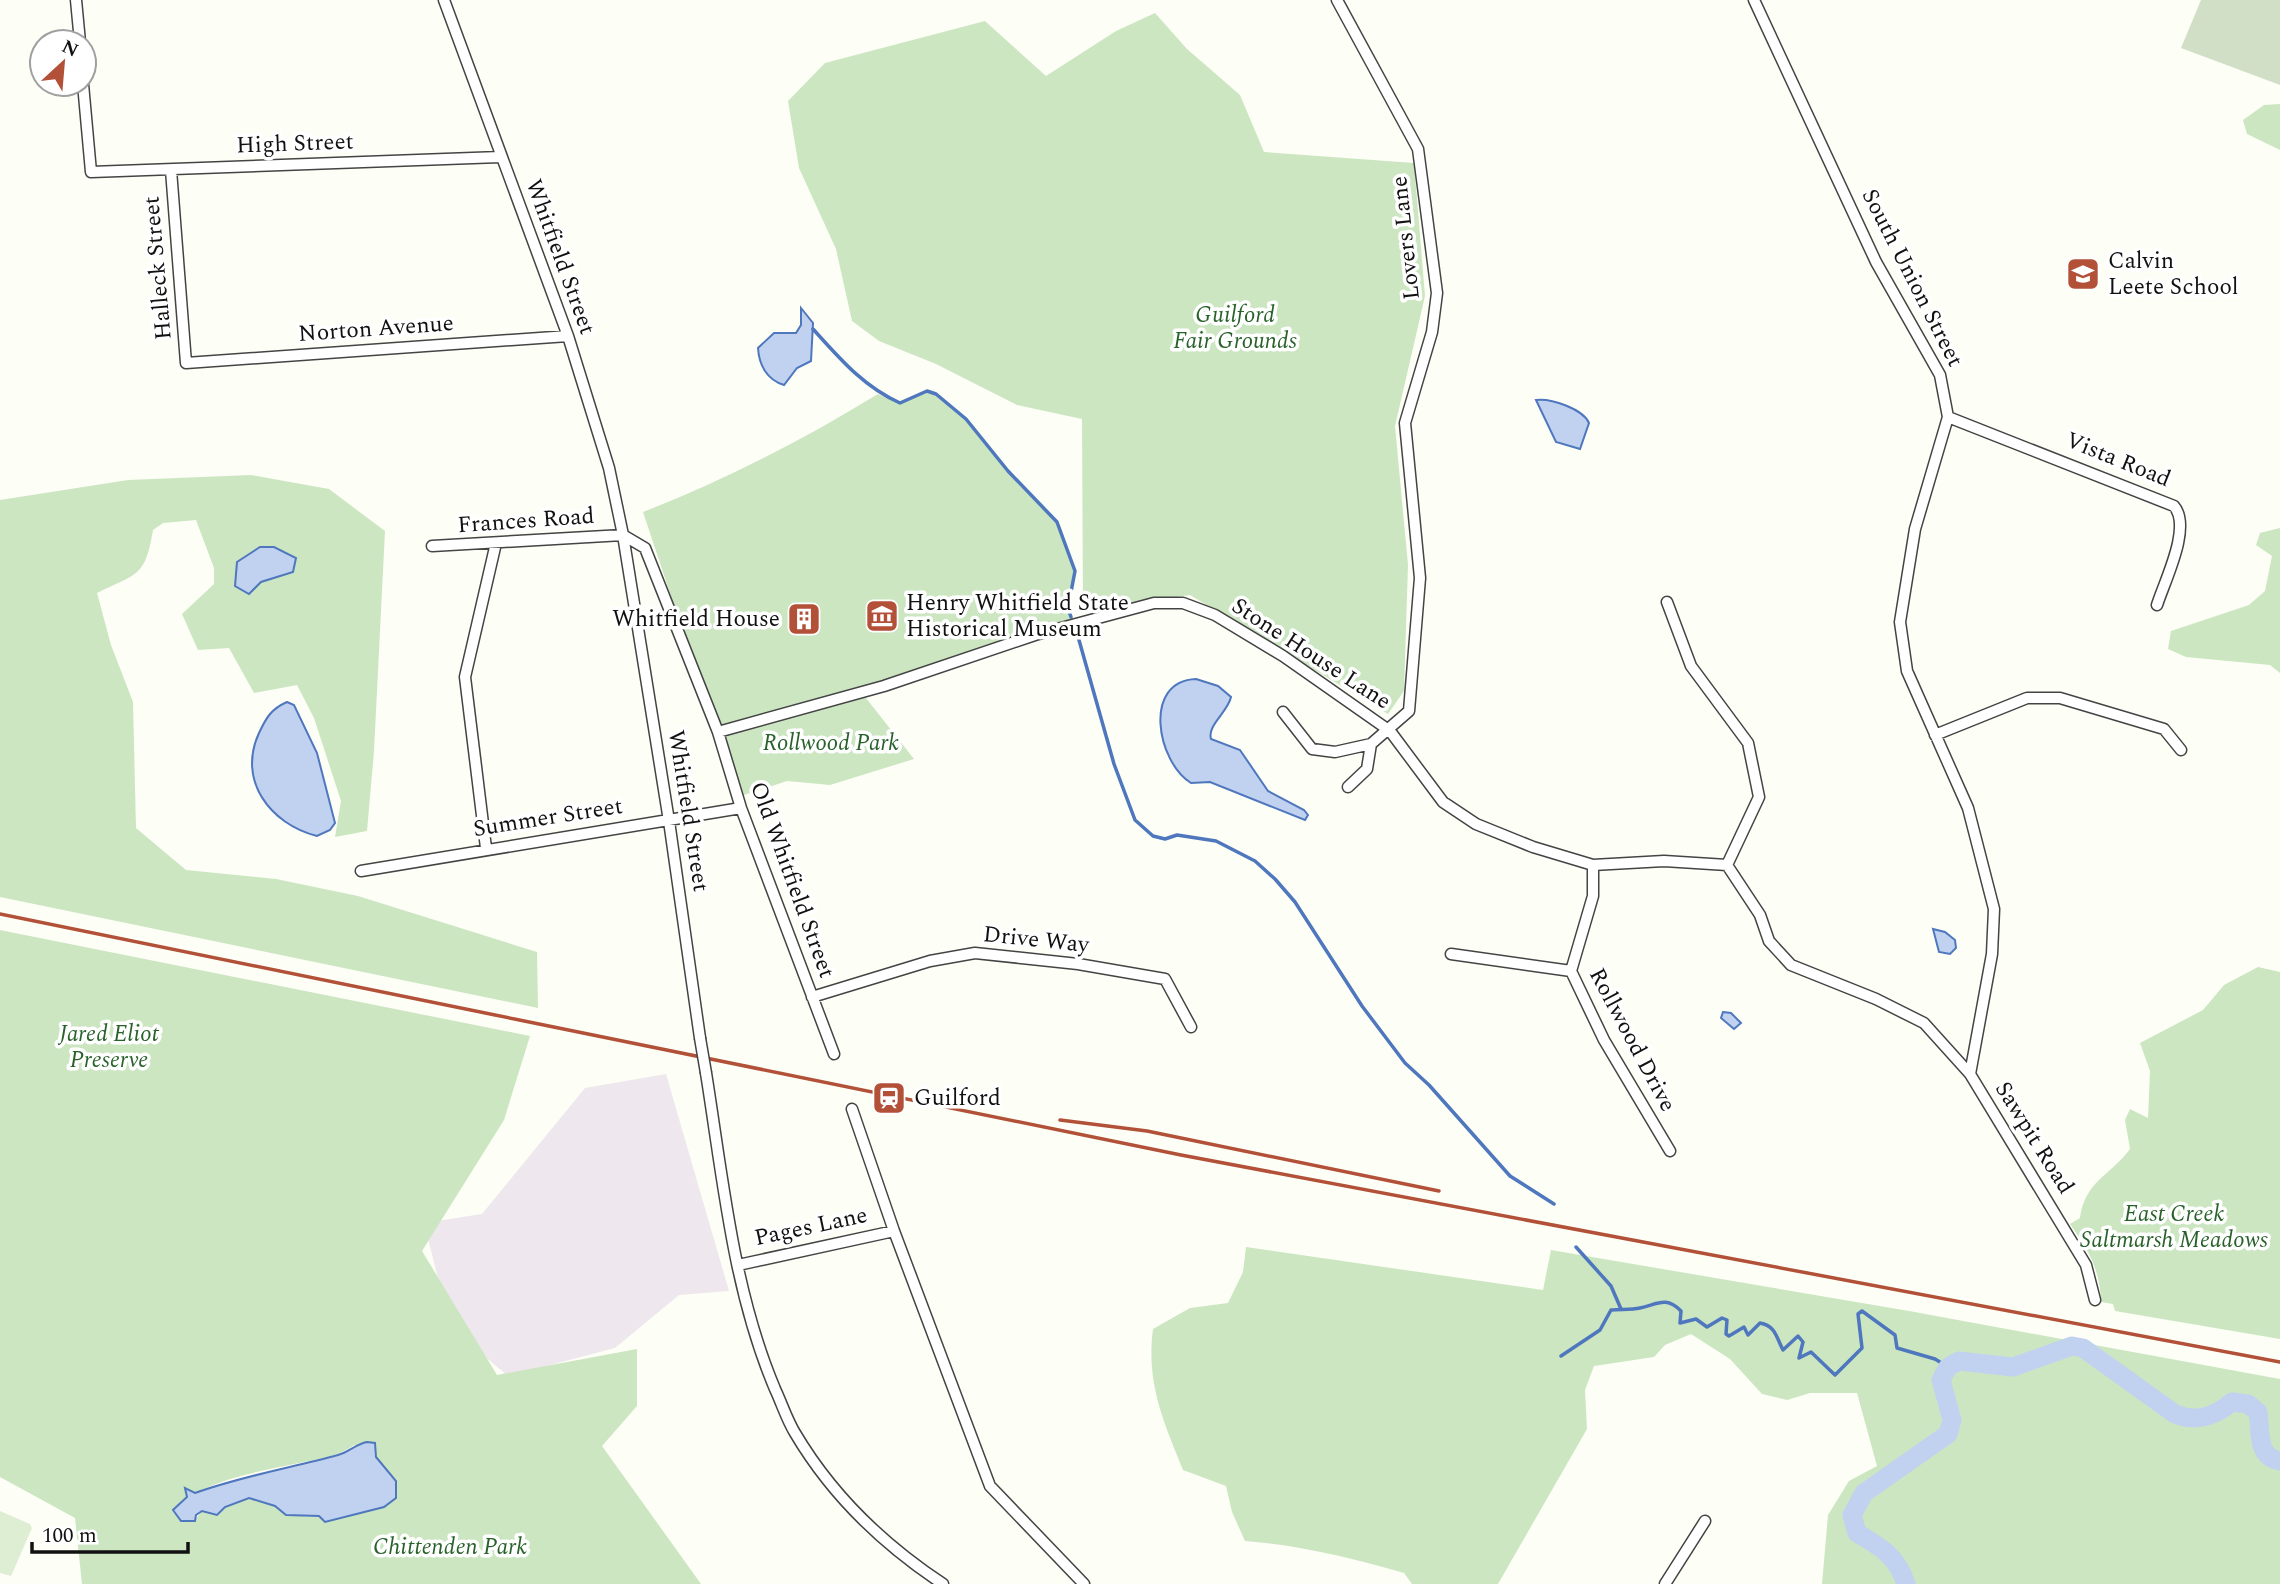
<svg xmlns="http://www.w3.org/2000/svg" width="2280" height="1584" font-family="Spectral,serif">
<rect width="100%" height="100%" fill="#fdfef6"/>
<path fill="#eee7ed" d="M666,1074L729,1291L679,1295L615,1348L508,1376L484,1356L445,1306L424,1223L482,1214L585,1088Z"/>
<path fill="#cce6c2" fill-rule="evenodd" d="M1155,13L1187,49L1240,95L1264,152L1414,163L1425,296L1395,426L1408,565L1404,691L1388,714L1190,595L1083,611L1082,419L1017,405L936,364L879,341L852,321L836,249L799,168L788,101L825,63L985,21L1046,76L1116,31Z
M2280,104V150L2247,134L2243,120L2264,105Z
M927,391L936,394L966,419L1008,471L1057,522L1075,571L1068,608L1074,624L862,693L914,759L830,785L787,781L738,797L643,512C725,480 803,440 878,394L898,402Z
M251,475L329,489L385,531L374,751L367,831L335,837L341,801L314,718L297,685L254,693L229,648L198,650L182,614L214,584V568L196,520L163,523L153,530C145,577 138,573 97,593L111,645L133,702L136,828L186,870L276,879L358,896L537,952L538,1008L0,897V500L128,480Z
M2280,528V673L2270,665L2186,657L2168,649L2171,631L2249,605L2265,591L2272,556L2256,545L2260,533Z
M0,930L530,1036L504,1120L422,1251L497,1375L637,1349V1406L602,1446L701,1584H82L75,1518L0,1477ZM354,1445L376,1457L396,1481C375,1491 339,1513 317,1516C276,1522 257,1477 217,1514L202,1511L195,1520L181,1521L173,1509C204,1480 257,1472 299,1463C319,1459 338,1457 354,1445Z
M2258,967L2280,972V1339L2115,1311L2113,1304L2101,1302C2100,1269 2089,1251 2070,1224L2080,1218C2085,1181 2110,1176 2130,1149L2125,1120L2130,1109L2148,1118L2150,1071L2140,1043L2203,1010L2224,985Z
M1246,1247L1543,1290L1551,1250L1909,1311L2280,1379V1584H1822L1828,1515L1849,1481L1877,1466L1857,1393H1810L1787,1400L1762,1394L1730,1359L1691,1334L1665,1345L1654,1357L1594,1366L1585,1390L1587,1429L1498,1584H1412L1404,1573C1351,1558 1300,1545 1245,1541L1232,1512L1226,1486L1183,1470C1163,1420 1146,1383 1153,1329L1190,1308L1228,1303L1243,1272Z"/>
<path fill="#d2dfc7" d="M2201,0H2280V85L2181,48Z"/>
<path fill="#deeed3" d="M0,1511L30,1524L32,1528L11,1576L0,1573Z"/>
<path fill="#c0d2f0" stroke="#4f77be" stroke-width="2" d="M801,308L813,323L811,361L797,368L784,385C767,380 759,365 758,348L774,333H796L801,325Z
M1536,400C1551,398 1583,409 1589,423L1580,449L1556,442Z
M260,547H274L296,558L293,572L261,582L249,594L235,586L237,562Z
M1196,679L1218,686L1231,697C1228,712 1207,725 1211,739L1240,750L1268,791L1304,810L1308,815L1305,820L1210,782L1191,783C1157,762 1142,681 1196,679Z
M287,702L294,705L317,753L335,823L330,830L317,836C270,824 237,780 259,733C266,718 271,709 287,702Z
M1933,929L1945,932L1955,940L1956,948L1950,954L1939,952Z
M1723,1012L1731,1013L1741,1023L1734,1029L1721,1018Z
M367,1442L375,1443L376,1457L396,1481V1498L384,1507L325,1522L319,1516L286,1515L275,1506L249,1498L225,1507L217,1515L202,1511L196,1515L195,1521H181L173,1510L187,1497L185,1488L195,1493C242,1476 290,1468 338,1455C349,1452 356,1444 367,1442Z"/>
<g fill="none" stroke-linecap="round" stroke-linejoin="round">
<path stroke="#4f77be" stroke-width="3.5" d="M813,329C840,359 864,387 900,403L927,391L936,394L966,419L1008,471L1057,522L1075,571L1068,608L1071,617
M1077,633L1114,764L1135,820L1153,836L1165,839L1177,835L1216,841L1255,861L1275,879L1295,902L1362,1006L1405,1063L1429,1085L1510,1176L1554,1204
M1576,1247L1611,1286L1621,1309
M1561,1356L1600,1330L1611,1310C1621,1309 1631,1310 1640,1308C1658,1304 1666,1296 1681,1311L1680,1323L1696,1319L1707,1327L1722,1318L1727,1320L1726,1334L1729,1336L1744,1327L1748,1335L1760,1323C1776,1326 1776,1337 1783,1350L1798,1336L1803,1342L1799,1358L1811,1352L1835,1375L1862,1348L1858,1314L1862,1311L1895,1335L1897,1348L1935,1359L1948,1367"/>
<path stroke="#c0d2f0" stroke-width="19" d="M1906,1584C1897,1556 1881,1547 1857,1533L1852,1515L1864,1493L1948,1434L1952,1420L1941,1380L1948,1367L1959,1361L2013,1367L2072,1346L2083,1348L2175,1414C2197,1423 2215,1416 2232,1402L2248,1404L2258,1412C2261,1431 2256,1457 2280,1461"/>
<defs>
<path id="minor" d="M76,0L80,42
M444,0L568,336L609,468L623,535L669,821L700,1038
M1337,0L1418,149L1437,293L1432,332L1405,423L1420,578L1409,711L1371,744L1367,769L1348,787
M1754,0L1876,262L1940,375L1948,417L1915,529L1900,622L1907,671L1968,808L1994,909L1992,954L1970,1074
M83,84L91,172L500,157
M171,170L186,363L568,336
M1948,417L2174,506C2192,527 2165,580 2157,605
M432,546L623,535L645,548L718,732L741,808L834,1054
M1667,602L1691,666L1748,743L1759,797L1727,865
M1283,712L1312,749L1335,752L1371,744
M718,732L884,686L1035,635L1154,603H1183L1215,615L1283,656L1390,731L1443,802L1476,824L1533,847L1593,865L1664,861L1727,865L1760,915L1769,941L1791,965L1876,999L1924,1023L1970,1074L2086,1265L2095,1300
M1935,735L2027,698H2060L2164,729L2181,750
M486,848L465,677L496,543
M1593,865V896L1571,971L1604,1040L1670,1151
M361,871L741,808
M1451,954L1571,971
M812,997L930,961L975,953L1078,964L1165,979L1191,1027
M706,1073C723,1179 733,1290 775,1389C782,1404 787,1420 795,1433C831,1494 884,1545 943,1584
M852,1109L894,1231L990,1486L1084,1584
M738,1265L894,1231
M1665,1584L1705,1521"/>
</defs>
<use href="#minor" stroke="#444" stroke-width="13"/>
<use href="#minor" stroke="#fff" stroke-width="10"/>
<path stroke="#b25038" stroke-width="3.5" d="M0,914L1181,1155L2280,1362
M1060,1120L1147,1131L1439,1191"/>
<defs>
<path id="minor-bridge" d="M700,1038L706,1073"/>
</defs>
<use href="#minor-bridge" stroke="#444" stroke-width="13" stroke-linecap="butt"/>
<use href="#minor-bridge" stroke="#fff" stroke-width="10"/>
</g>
<defs>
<symbol id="school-square" viewBox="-11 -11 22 22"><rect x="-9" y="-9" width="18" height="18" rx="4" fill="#b25038" stroke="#fff"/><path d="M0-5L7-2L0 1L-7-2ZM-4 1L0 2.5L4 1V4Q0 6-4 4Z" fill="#fff"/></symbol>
<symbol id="museum-square" viewBox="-11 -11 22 22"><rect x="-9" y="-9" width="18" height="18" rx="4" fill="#b25038" stroke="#fff"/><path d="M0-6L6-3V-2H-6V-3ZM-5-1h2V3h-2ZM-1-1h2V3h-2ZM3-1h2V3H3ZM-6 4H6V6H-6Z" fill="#fff"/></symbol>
<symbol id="building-square" viewBox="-11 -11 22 22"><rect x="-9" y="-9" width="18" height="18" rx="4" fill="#b25038" stroke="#fff"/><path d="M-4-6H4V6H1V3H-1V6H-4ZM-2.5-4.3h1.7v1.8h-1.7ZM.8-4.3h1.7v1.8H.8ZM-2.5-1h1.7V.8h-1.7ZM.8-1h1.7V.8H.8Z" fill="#fff"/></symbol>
<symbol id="station-square" viewBox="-11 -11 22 22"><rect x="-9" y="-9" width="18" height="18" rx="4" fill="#b25038" stroke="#fff"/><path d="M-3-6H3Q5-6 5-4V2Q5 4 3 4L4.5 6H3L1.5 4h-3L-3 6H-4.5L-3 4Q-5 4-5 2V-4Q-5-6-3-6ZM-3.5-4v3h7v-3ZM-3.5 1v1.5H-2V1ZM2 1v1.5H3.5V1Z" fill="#fff"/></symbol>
</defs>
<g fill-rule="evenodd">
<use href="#school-square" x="2064" y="255" width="38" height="38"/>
<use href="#museum-square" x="863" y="597" width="38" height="38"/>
<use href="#building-square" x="785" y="600" width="38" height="38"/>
<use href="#station-square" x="870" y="1079" width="38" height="38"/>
</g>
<g text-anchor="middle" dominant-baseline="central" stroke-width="7" stroke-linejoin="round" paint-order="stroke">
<g font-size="23" fill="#111" stroke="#fff">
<text transform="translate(295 144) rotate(-2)">High Street</text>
<text transform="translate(1406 238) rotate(-96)">Lovers Lane</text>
<text transform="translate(560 257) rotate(70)">Whitfield Street</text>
<text transform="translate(158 268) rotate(-95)">Halleck Street</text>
<text transform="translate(1912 278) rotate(63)">South Union Street</text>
<text transform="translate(376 329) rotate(-4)">Norton Avenue</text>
<text transform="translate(2118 460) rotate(22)">Vista Road</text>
<text transform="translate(526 521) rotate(-4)">Frances Road</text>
<text transform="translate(1311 654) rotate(33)">Stone House Lane</text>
<text transform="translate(688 811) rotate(81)">Whitfield Street</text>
<text transform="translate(548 818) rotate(-9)">Summer Street</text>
<text transform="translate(792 880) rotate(70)">Old Whitfield Street</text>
<text transform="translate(1036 940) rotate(6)">Drive Way</text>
<text transform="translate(1632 1040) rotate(62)">Rollwood Drive</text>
<text transform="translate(2034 1138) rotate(58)">Sawpit Road</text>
<text transform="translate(811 1227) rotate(-12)">Pages Lane</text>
</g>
<g font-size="23" fill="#111" stroke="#fff" text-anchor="start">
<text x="2108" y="261">Calvin<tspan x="2108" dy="26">Leete School</tspan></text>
<text x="906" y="603">Henry Whitfield State<tspan x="906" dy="26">Historical Museum</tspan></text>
<text x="780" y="619" text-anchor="end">Whitfield House</text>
<text x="914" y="1098">Guilford</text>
</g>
<g font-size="23" font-style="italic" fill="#28622a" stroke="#fff">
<text x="1235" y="315">Guilford<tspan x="1235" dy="26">Fair Grounds</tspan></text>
<text x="831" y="743">Rollwood Park</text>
<text x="109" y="1034">Jared Eliot<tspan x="109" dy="26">Preserve</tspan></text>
<text x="2174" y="1214">East Creek<tspan x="2174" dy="26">Saltmarsh Meadows</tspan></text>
<text x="450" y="1547">Chittenden Park</text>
</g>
</g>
<g transform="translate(63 63) rotate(26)"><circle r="33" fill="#ffffff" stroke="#a0a0a0" stroke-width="2"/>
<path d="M0-5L12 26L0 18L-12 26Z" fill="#b25038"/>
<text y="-10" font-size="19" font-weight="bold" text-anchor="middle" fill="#111111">N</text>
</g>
<path d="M32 1542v10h156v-10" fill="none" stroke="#111111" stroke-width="3.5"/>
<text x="42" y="1542" font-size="21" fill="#111111" stroke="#ffffff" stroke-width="5" paint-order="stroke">100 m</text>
</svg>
